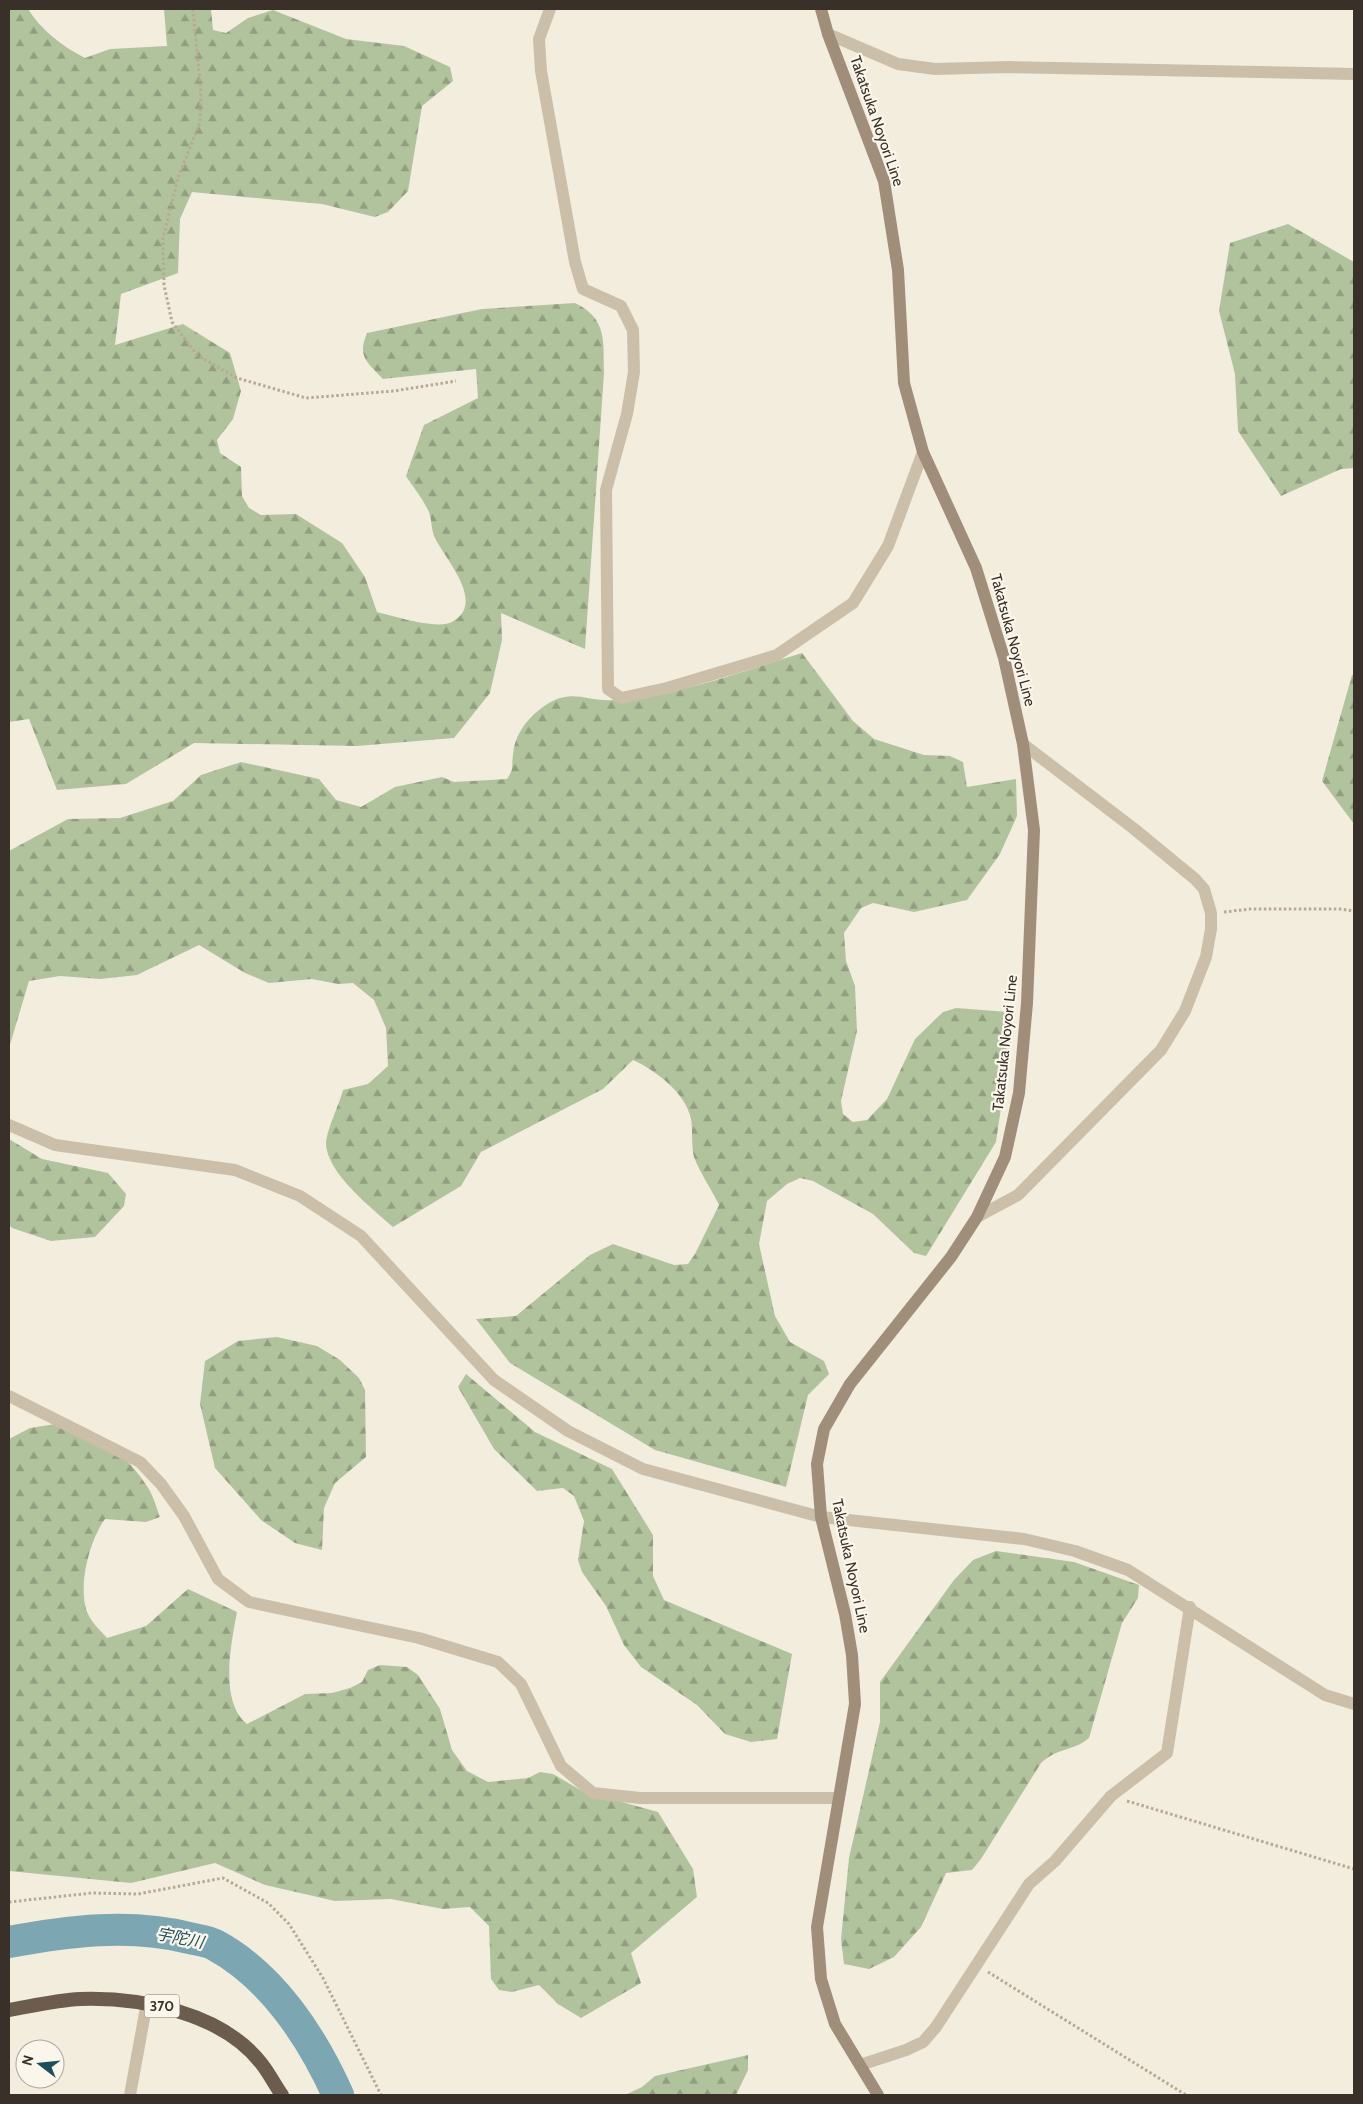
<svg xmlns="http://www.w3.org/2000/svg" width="1363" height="2104" font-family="Cabin,'Noto Sans JP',sans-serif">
<defs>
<pattern id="forest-firs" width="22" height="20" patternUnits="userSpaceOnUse" patternTransform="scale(1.25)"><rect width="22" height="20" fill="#b1c39d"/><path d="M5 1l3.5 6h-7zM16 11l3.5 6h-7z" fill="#919f80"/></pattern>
</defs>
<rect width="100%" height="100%" fill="#f3edde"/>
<path fill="url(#forest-firs)" d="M9,9H28C42,31 62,46 85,58L110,49L167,46L164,9H211L213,30L226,33L248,18L273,10L346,39L404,46L450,67L453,81L422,106L408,191L388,212L375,217L322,204L192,192L180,219L178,273L121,294L115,345L183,324L230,353L241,391L233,419L217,440L220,453L241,467L242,496L249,508L261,515L296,514L342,543L365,577L377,612C393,616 438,630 452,622C487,603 445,559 435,538C431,530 432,520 429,512C423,499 413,487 406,476L424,425L478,398L476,369L383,379C367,362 357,357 367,333L482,309L575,303C608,319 603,342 604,373L585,649L501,613L502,640L490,693L454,738L357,746L194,743L126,784L57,790L29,719L9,722Z
M1288,224L1354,262V468L1341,469L1281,496L1238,431L1235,374L1219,311L1230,243Z
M802,653L853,721L874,739L924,755L950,756L963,762L967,787L1016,779L1017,816L1000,854L967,900L914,912L873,903L861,908L844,933L846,961L855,986L857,1031L841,1101L843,1114L853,1122L867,1120L887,1099L915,1039L943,1012L956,1008L1008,1012L1013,1025L996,1142L926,1256L914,1253L873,1214L813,1181L800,1178L787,1184L767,1201L759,1244L775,1316L790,1342L824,1361L829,1374L808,1395L786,1487L655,1450L510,1363L476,1319L516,1316L590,1255L613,1244L674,1265L688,1264L695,1254L719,1205C712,1190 700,1173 694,1157C691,1145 693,1131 691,1119C686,1093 655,1070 633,1060L603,1089L481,1152L461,1186L393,1227C373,1209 326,1173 326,1143C327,1129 339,1105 343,1090L368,1084L388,1066L386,1028L374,1000L353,983L338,984L312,979L269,983L245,973L199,945L137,975L100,979L60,976L29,981L9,1048V851L68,819L120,818L173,801L201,775L241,762L319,779L336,800L361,807L395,787L442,777L454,782L507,779C515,767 511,768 513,755C514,737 525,721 539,710C570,685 583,702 614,700C679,696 740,672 802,653Z
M1352,675H1354V824L1322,781Z
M9,1139L42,1159L108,1173L126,1194L124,1206L95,1237L51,1241L12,1228L9,1225Z
M277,1337L317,1346L340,1360L359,1378L365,1390L366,1457L335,1483L324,1508L322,1550L295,1543L261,1520L215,1468L200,1404L205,1361L238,1341Z
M466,1374L535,1432L612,1469L653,1535V1576L664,1600L792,1654L777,1739L751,1742L725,1734L697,1705L641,1667L624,1645L606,1606L582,1572L578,1560L584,1521L574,1496L563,1488L537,1491L494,1449L458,1387Z
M68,1422C99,1428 134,1464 150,1491C154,1499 157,1509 160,1517L146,1522L105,1519C89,1541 76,1591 89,1616C93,1624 101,1631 107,1638L146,1626L188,1589L237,1612C231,1644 219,1701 247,1724L305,1694L332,1693L350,1688L362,1682L368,1670L380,1665L407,1667L418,1675L440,1709L452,1750L467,1771L488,1782L528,1778L540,1772L553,1774L582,1791L658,1812L693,1869L697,1897L631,1953L641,1983L581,2018L558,2004L539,1985L512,1992L499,1990L491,1979L489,1926L470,1907L443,1909L391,1899L335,1901L265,1885L215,1863L131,1883L9,1871V1439L30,1428Z
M996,1551L1074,1562L1139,1585L1138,1598L1122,1623L1089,1738C1072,1752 1058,1747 1041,1763L981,1859L972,1870L946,1873L921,1927L894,1957L869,1969L844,1964L841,1939L849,1858L880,1722V1682L954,1580L973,1560Z
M748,2055V2070L736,2095H625L642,2087L655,2076Z"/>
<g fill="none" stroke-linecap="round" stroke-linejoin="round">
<path stroke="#7ca7b2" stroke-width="32" d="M9,1942C68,1931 130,1923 189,1938C197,1940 208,1941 215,1945C272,1976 312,2037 338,2095"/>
<path stroke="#b8a993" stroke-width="3" stroke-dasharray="2.5 2.5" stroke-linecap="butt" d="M193,9L201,93L200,122L178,178L163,238L164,285L172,322L197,355L237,378L306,398L394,391L456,381
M1224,912L1250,909H1340L1354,911
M1127,1801L1354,1869
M9,1902L92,1893L138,1894L223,1878L268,1903L289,1924L323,1978L381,2095
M988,1972L1186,2095"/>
<path stroke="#ccbfa9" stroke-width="12" d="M550,9L539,39L541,71L575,262L583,289L621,306L633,330L634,372L627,414L606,490L608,689L621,698L667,688L777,655L853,603L888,546L923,452
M828,34L898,64L935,69L1008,67L1354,74
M977,1217L1018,1195L1161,1050L1185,1011L1206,957L1211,929V913L1204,889L1195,879L1133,828L1023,744
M9,1396L140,1462L161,1484L184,1516L218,1579L249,1602L419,1638L498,1662L521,1684L561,1766L593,1793L640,1798H839
M860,2065L906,2050L923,2042L936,2027L1029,1884L1055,1861L1111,1796L1167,1753L1190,1607
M130,2095L147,2002"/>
<path stroke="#ccbfa9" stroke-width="12" d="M9,1125L55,1145L235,1170L300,1196L361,1236L494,1380L568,1431L643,1469L821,1517L1024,1539L1075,1551L1128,1570L1325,1695L1354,1704"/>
<path stroke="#a08e7a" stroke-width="12" d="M821,9L828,34L884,181L898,270L904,383L923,452L976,568L1004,658L1023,744L1034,830L1027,1003L1019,1093L1005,1157L977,1217L951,1257L850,1384L824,1429L817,1464L821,1517L845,1614L852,1655L855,1704L817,1927L821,1979L835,2024L878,2095"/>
<path stroke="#6b5c4d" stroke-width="14" d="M9,2010C32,2006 57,2000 80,1999C141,1997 222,2013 261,2063C269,2073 275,2085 282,2095"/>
</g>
<g text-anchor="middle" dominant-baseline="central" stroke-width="4.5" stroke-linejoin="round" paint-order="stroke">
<rect fill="#fbf6eb" stroke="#736c63" stroke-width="1" x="144.5" y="1994.5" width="35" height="23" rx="4"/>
<g font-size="14" font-weight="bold" fill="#393129">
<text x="162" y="2006">370</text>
</g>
<g font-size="15" fill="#393129" stroke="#fbf6eb">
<text transform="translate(877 121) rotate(71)">Takatsuka Noyori Line</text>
<text transform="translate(1013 640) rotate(75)">Takatsuka Noyori Line</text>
<text transform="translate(1005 1043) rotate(-84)">Takatsuka Noyori Line</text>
<text transform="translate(851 1566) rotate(78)">Takatsuka Noyori Line</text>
</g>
<g font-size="16" font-style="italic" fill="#1d4e5c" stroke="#fbf6eb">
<text transform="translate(180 1938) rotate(11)">宇陀川</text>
</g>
</g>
<rect width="1363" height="2104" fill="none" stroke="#393129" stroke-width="20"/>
<g transform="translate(40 2064) rotate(286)"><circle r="24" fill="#fbf6eb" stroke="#ada79d"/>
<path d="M0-4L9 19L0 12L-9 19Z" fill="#1d4e5c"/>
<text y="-8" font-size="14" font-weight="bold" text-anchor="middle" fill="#393129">N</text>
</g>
</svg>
